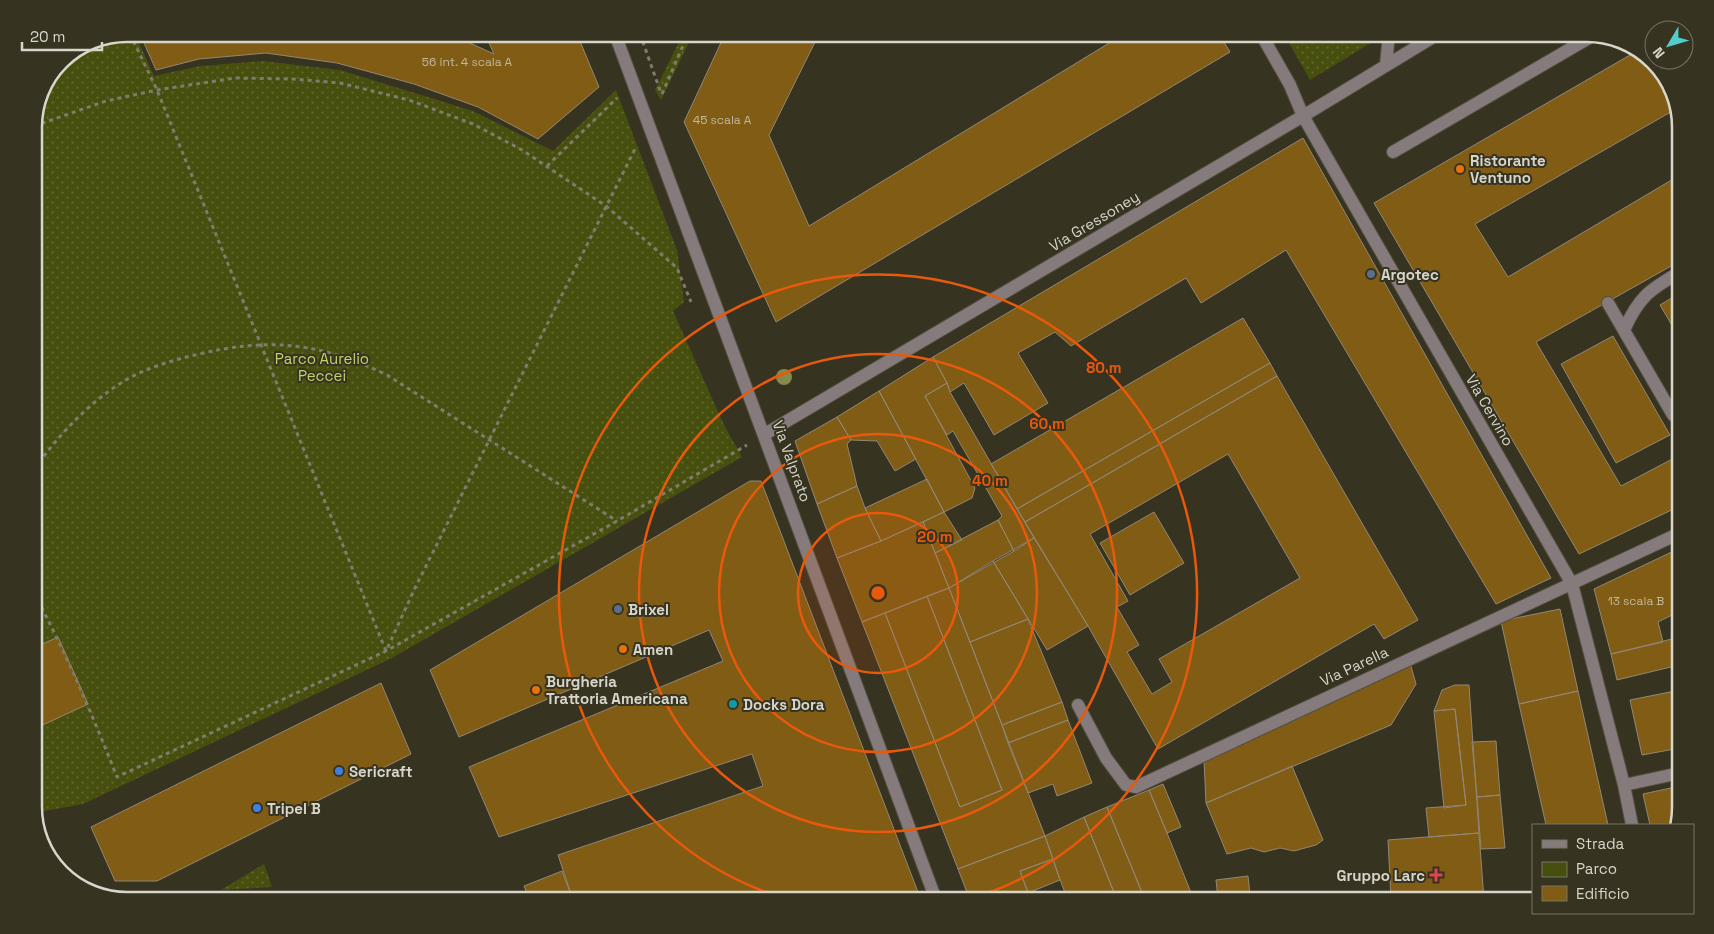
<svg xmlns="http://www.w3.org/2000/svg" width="1714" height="934" font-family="'Space Grotesk',sans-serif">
<defs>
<pattern id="green-dots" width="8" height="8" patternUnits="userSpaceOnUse" patternTransform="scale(1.25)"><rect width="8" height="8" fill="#474f0f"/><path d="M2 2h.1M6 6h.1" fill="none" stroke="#616831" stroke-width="1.8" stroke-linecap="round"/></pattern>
</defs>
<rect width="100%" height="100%" fill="#373321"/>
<path fill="url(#green-dots)" d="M127,34H135L154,76L200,66L263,61L340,70L473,111L553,151L616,90L677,250L684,302L673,311L725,427L742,457L392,658L83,804L34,813V122L61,61L92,41Z
M683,34H693L661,100L655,90Z
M1284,34H1376L1374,41L1310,80Z
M264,864L272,887L221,890Z"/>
<path fill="#805c15" stroke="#938774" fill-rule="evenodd" d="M140,34H450L494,54L485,34H577L599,87L538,139L478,107L414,84L337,63L266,53L199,59L156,70Z
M725,34H819L769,135L809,226L1124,34H1219L1230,52L776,322L684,122Z
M1637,51L1665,76L1676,109L1475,224L1508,277L1680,175V261L1536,342L1621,486L1680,455V506L1579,554L1374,203Z
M1303,138L1551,578L1496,604L1286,250L1201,303L1186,278L1071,346L1055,332L1018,353L1048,403L994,435L964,383L950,392L947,383L933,357Z
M1680,293V339L1660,305Z
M1243,318L1270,363L1017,509L991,464Z
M1613,336L1670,435L1616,463L1561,364Z
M933,357L947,383L925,396L975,488L972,498L944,512L879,391Z
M1270,363L1277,376L1025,522L1017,509Z
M1277,376L1418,620L1384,639L1374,624L1158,749L1088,626L1025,522ZM1228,454L1300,578L1159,659L1172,682L1152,694L1127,652L1139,645L1117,607L1128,601L1090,534Z
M947,383L950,392L1034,538L1014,551L998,520L1002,516L953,431L947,435L925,396Z
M879,391L916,459L895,471L877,441L851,440L837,417Z
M837,417L851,440L847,444L857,486L817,504L795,441Z
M927,479L944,512L881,541L865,508Z
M750,481H761L921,900H573L558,855L763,786L752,754L499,837L469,767L723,661L709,630L459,737L430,670Z
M857,486L865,508L881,541L837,558L817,504Z
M944,512L962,540L935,553L923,522Z
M1154,512L1184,563L1130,595L1100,543Z
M998,520L1014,551L949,588L935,553Z
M923,522L949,588L862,622L837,558L881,541Z
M1034,538L1088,626L1047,650L993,561Z
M1680,548V611L1658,622L1663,642L1611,654L1594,589Z
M993,561L1028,619L970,642L949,588Z
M949,588L1045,836L958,869L862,622L885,613L960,807L1002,790L927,596Z
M927,596L1002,790L960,807L885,613Z
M1560,609L1578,691L1519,704L1501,621Z
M1028,619L1062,702L1002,725L970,642Z
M58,637L88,704L34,729V648Z
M1680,637V669L1679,665L1617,680L1611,654Z
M1410,663L1416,684L1391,725L1206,803L1204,760Z
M381,683L411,754L157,881H115L91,827Z
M1455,685H1469L1479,833L1429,837L1426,808L1466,805L1455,709L1434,711L1442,690Z
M1680,690V748L1642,755L1630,700Z
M1578,691L1608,825H1546L1519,704Z
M1062,702L1068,720L1008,743L1002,725Z
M1455,709L1466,805L1444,808L1434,711Z
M1068,720L1092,783L1057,796L1053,784L1028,793L1008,743Z
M1496,741L1500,795L1477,797L1472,742Z
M1292,766L1323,840L1316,845L1294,851L1280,848L1264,852L1251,848L1227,854L1206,803Z
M1163,784L1181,827L1167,833L1149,790Z
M1680,786V807L1676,825H1650L1643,794Z
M1149,790L1167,833L1194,900H1145L1107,807Z
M1500,795L1505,848L1481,849L1477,797Z
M1107,807L1145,900H1117L1084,817Z
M1084,817L1117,900H1068L1060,880L1045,836Z
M1479,833L1484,900H1391L1388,840Z
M1045,836L1053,859L1020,871L1031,900H970L958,869Z
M1053,859L1060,880L1028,893L1020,871Z
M562,871L573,900H530L524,886Z
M1248,876L1250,895L1218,899L1216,880Z
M1243,896L1244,900H1224V898Z"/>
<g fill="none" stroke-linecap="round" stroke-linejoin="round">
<defs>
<path id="minor" d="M615,34L936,900
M1261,34L1290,85L1303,116L1572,584L1624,785L1632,825
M1386,65L1389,34
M1393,152L1594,35
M1608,303L1673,415L1680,417
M1624,330C1639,297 1649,290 1680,272
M765,434L1303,116L1438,34
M1078,705L1106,758L1126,785L1136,787L1680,533
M1624,785L1680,773"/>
</defs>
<use href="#minor" stroke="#545040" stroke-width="14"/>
<path stroke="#7f7c6d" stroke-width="3" stroke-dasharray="4 4" stroke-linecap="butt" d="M130,34L157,90L386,651L415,588L636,147
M640,34L661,93
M662,94L688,34
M34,126L106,101L157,90L235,78L293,79L340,83L409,100L473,124L522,150L606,206L677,268L691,302
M547,166L617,98
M34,469C59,435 87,404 124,381C146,368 170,361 195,355C268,337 319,342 387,375L617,521
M34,593C66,653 92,714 117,777L386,651L617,521L747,445"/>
<use href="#minor" stroke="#857a7c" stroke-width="12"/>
</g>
<circle fill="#838a4c" cx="784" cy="377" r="8"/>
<circle cx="878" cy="593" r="80" fill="#e8590c" fill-opacity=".12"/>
<g fill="none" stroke="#e8590c" stroke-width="2.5">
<circle cx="878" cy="593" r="80"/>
<circle cx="878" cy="593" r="159"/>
<circle cx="878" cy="593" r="239"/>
<path d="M790 900A319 319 0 1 1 966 900"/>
</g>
<g fill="#e8710a" stroke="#373321" stroke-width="2">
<circle cx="1460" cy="169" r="5"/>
<circle cx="623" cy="649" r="5"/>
<circle cx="536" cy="690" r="5"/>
</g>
<g fill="#5c6f8a" stroke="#373321" stroke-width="2">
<circle cx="1371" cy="274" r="5"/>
<circle cx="618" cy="609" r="5"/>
</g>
<circle fill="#0f9aa8" stroke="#373321" stroke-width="2" cx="733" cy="704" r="5"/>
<g fill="#3f7fe0" stroke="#373321" stroke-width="2">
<circle cx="339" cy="771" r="5"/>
<circle cx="257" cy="808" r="5"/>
</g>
<path fill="#e0444e" stroke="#373321" stroke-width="2" d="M1433.5 867.5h5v5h5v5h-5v5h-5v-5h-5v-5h5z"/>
<g text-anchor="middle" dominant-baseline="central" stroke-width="4" stroke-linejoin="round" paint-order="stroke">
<g font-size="12" fill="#c2b89e">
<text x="467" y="62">56 int. 4 scala A</text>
<text x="722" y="120">45 scala A</text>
<text x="1636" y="601">13 scala B</text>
</g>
<g font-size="15" font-weight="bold" fill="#d8d6cb" stroke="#373321" text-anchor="start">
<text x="1470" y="160">Ristorante<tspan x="1470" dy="17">Ventuno</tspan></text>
<text x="1381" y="274">Argotec</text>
<text x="628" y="609">Brixel</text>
<text x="633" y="649">Amen</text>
<text x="546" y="681">Burgheria<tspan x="546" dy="17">Trattoria Americana</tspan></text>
<text x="743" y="704">Docks Dora</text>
<text x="349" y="771">Sericraft</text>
<text x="267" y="808">Tripel B</text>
<text x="1425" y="875" text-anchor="end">Gruppo Larc</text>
</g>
<g font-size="15" fill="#d8d6cb" stroke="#373321">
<text transform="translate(1094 221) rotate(-31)">Via Gressoney</text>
<text transform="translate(1490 410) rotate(60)">Via Cervino</text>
<text transform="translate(792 461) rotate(70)">Via Valprato</text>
<text transform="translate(1354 666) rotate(-25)">Via Parella</text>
</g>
<g font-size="15" fill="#c2d270" stroke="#373321">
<text x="322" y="358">Parco Aurelio<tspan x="322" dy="17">Peccei</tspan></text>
</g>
</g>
<path d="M0 0H1714V934H0ZM127 42H1587A85 85 0 0 1 1672 127V807A85 85 0 0 1 1587 892H127A85 85 0 0 1 42 807V127A85 85 0 0 1 127 42Z" fill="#373321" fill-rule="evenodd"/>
<path fill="none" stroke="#d8d6cb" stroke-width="2.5" d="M127 42H1587A85 85 0 0 1 1672 127V807A85 85 0 0 1 1587 892H127A85 85 0 0 1 42 807V127A85 85 0 0 1 127 42Z"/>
<circle cx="878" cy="593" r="8" fill="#e8590c" stroke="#373321" stroke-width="2.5"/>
<g font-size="15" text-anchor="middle" font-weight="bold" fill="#e8590c" stroke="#373321" stroke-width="4" stroke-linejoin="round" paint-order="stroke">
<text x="1104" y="373">80 m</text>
<text x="1047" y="429">60 m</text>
<text x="990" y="486">40 m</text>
<text x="935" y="542">20 m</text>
</g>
<rect x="1532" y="824" width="162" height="90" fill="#373321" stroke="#777465"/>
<rect x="1542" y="840" width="25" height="8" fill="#857a7c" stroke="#777465"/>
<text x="1576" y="849" font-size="15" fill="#d8d6cb">Strada</text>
<rect x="1542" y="862" width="25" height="15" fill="#474f0f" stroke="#777465"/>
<text x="1576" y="874" font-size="15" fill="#d8d6cb">Parco</text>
<rect x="1542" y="886" width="25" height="15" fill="#805c15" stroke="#777465"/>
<text x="1576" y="899" font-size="15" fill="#d8d6cb">Edificio</text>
<g transform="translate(1669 45) rotate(232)"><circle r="24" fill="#373321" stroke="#777465"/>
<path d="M0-4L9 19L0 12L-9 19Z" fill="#52cdcc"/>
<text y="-8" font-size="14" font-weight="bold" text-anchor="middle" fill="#d8d6cb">N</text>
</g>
<path d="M22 42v8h80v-8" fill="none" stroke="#d8d6cb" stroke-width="2.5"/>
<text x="30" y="42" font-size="15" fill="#d8d6cb" stroke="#373321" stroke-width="4" paint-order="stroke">20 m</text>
</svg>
